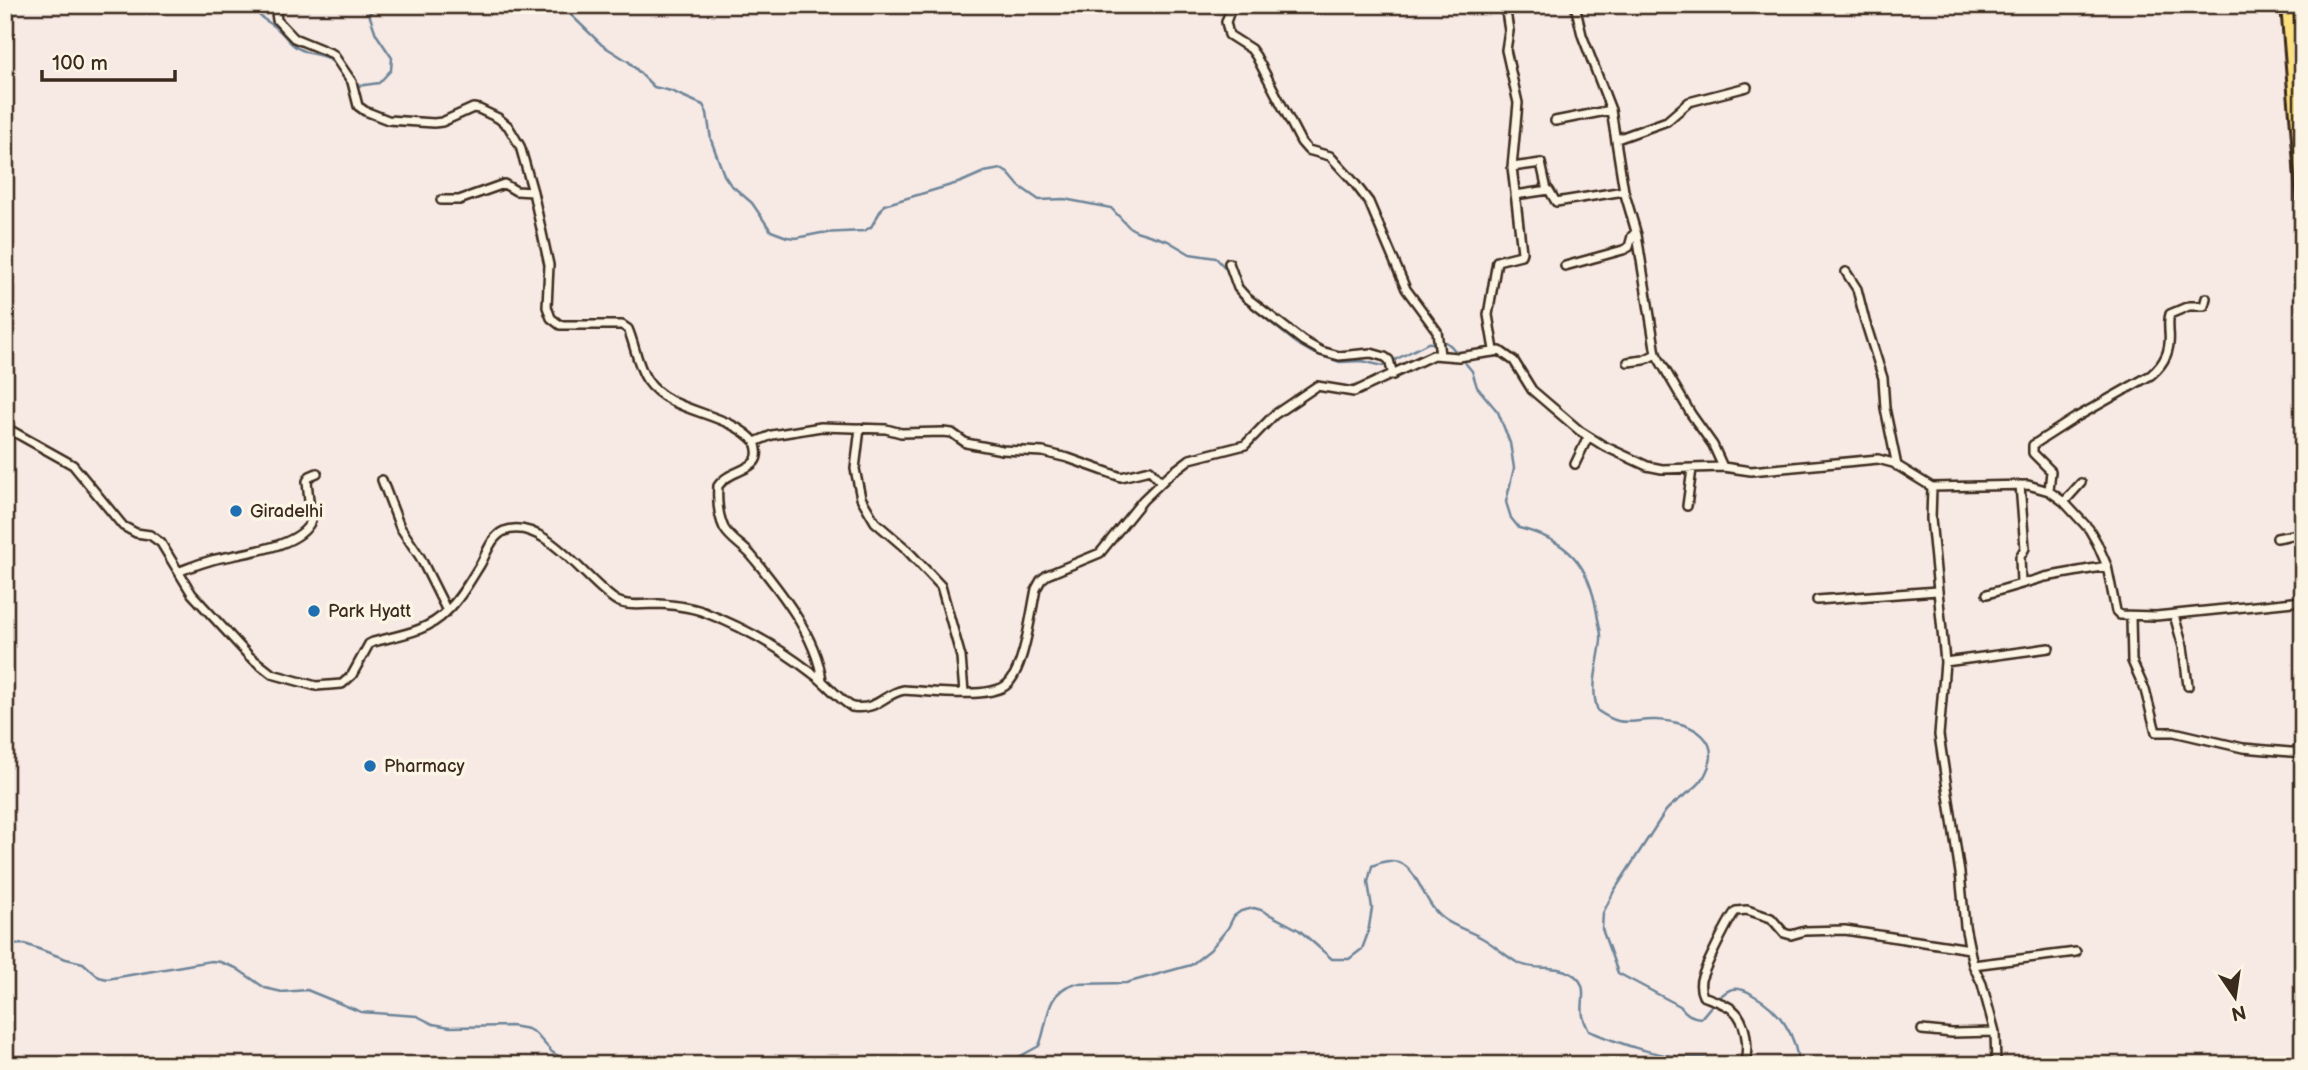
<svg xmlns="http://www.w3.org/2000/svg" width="2308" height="1070" font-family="'Balsamiq Sans',sans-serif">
<rect width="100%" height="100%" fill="#f7e9e4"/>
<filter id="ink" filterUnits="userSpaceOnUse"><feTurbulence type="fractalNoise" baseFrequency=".0143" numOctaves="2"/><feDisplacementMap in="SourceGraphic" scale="14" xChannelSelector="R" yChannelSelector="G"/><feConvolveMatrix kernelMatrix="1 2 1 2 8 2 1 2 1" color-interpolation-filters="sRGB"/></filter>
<g filter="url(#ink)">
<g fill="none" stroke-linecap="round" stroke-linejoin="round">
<path stroke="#6d8599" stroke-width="2.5" d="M116,5H132
M252,5C262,23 268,19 280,31C285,36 290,43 296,47C314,59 322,49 339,68
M463,5L466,9H480L496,5
M548,5L569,13L602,45L629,62L654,87L671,91L703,105L707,113L711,140L724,175L730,184L752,203L771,231L787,237L796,238L821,233L864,231L871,227L884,205L961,182L984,172L1001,169L1008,173L1019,186L1039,200L1064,199L1111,208L1129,227L1136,231L1168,241L1190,254L1216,258L1229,272L1234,290L1241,299L1299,345L1311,352L1340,362L1362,361L1383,366L1428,343L1446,342L1451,346L1472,371L1477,387L1498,412L1510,443L1514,468L1506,502L1511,518L1519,528C1568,540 1589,564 1597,613C1598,622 1602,632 1601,640C1599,664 1589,687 1598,711C1604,715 1610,719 1618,721C1630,724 1643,719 1656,720C1692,722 1728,739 1702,780C1693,793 1675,799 1665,812L1614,891L1603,913L1602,929L1618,973L1680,1006C1686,1014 1691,1017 1701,1018C1709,1009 1722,991 1733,989C1741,988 1747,991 1753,995C1779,1009 1797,1035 1798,1065
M342,74L350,87L379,83L391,70L392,58L376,34L369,14L378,5
M5,945L25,944L66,959L83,963L99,977L107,979L211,961L220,962L236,968L265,988L282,992L307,990L361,1012L417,1016L433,1024L450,1027L512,1026L528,1029L535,1033L552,1052L573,1065
M675,1065L768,1060L787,1065
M1004,1065L1039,1046C1049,1022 1044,994 1073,984L1126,983L1191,965L1210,950L1228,928L1234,916L1241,911L1254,908L1261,910L1299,930L1332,959H1349L1362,949L1368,933L1372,908L1368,882L1372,866C1418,844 1416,899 1444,919C1455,927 1470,931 1482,938C1495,945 1505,956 1518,963C1536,972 1558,963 1575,976C1589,987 1580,1002 1583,1016C1584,1021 1587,1027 1589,1031C1621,1044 1655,1056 1689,1058C1702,1058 1715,1057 1725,1065"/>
<defs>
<path id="street" d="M275,5L277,20L294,38L333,54L352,82L358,106L365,111L388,120L434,123L442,122L473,108L479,109L498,118L508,126L520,146L533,192L549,265L547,307L551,318L560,325H622L628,329C635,345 637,365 647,380C671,415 726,410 755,442C767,473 731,466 718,486C717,500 718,515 724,528C730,539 742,545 751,555C779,589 816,635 822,680
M1232,5L1226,22L1229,35L1251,49L1256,56L1301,142L1308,150L1330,156L1353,181L1369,202L1406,289L1437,331L1440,355
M1575,5L1582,35L1611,110L1624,191L1637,235L1656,354L1691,414L1713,445L1723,467
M1555,121L1611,110
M1617,139L1667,121L1689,102L1747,87
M1512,167L1541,163L1547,190
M1515,195L1549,190L1556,202L1624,191
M441,200H459L504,184L516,191L533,192
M1229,263L1238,288L1247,298L1303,341L1321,351L1339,356L1371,353L1385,357L1389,360L1393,375
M1565,266L1623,250L1629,247L1632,236L1636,232
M1846,272L1857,289L1865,321L1883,378L1885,408L1897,466
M1494,350L1488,315L1497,261L1521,255L1522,252L1512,167L1518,103L1506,50L1509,31L1505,5
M1628,362L1644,360L1656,354
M5,427L73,465L123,526L136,533L150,535L161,543L192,594L249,656L272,674L316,686L342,684L352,675L369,644L373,642C398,635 427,632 446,612C460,599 470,581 480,565C487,553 491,537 504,531C544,515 589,585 617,601C629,607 646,604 659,604C674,605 693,607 706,613C743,627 781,649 812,673C827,683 837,698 852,707C878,711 883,694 904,690C928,691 986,699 1005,686C1024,673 1031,612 1036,589L1041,580L1047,575L1100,553L1143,500L1169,475L1190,459L1245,445L1274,415L1317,386L1354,392L1433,355L1458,357L1500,351L1514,361L1532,390L1580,431L1604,446L1647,466L1662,469L1723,467L1751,471L1878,459L1893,463L1932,487L2028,485L2049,491L2064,502L2089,529L2097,543L2107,566L2116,611L2120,615L2156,616L2303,601
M860,428L855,469L861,498L875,522L904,547L941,586L961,657L964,692
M755,442L772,435L821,427L886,429L901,433L943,432L952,433L966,443L1002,450L1043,452L1068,458L1121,477L1150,470L1161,482
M1575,464L1588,437
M382,480L400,527L420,557L447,611
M2020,485L2025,548L2020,557L2021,583
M1932,487L1931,519L1945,662L1939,735L1960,873L1965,926L1973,965L1982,984L1995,1032L1996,1065
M2049,491L2051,471L2033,453V445L2075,418L2151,375C2165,363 2171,350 2169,331C2169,324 2168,320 2170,314L2189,306H2204L2206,298
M2064,502L2081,483
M1687,506L1692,469
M2277,538L2303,533
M180,571C191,567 201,563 212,560C238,553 299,549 311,521L307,481L310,476L317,473
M1987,594L2045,577L2107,566
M1817,600L1937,591
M2174,615L2183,647L2188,686
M2131,617L2132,661L2145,690L2156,732H2174L2243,748L2303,753
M1945,662L2049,648
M1973,965L2076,952
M1922,1030L1952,1033L1995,1032
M1744,1065C1749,1051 1747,1028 1738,1015C1731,1005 1715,1001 1703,996C1700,990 1700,986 1701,980C1704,970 1730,916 1736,911L1747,910L1771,918L1784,933L1791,935L1805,931L1845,930L1970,949
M2278,1065L2303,1059"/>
<path id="primary" d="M2287,5L2303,200"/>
</defs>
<use href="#street" stroke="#3b2a1e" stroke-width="12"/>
<use href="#primary" stroke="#3b2a1e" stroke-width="16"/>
<use href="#street" stroke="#fcf5e5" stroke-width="7"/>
<use href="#primary" stroke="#fce080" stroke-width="10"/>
</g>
</g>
<g fill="#1f6fb2" stroke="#fcf5e5" stroke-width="2.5">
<circle cx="236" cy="511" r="7"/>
<circle cx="314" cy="611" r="7"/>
<circle cx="370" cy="766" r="7"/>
</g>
<g text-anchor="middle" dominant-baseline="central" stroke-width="7" stroke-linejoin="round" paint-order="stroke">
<g font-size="18" fill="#3b2a1e" stroke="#fcf5e5" text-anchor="start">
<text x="250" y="511">Giradelhi</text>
<text x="328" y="611">Park Hyatt</text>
<text x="384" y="766">Pharmacy</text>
</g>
</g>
<rect width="2308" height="1070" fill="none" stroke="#fcf5e5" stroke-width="28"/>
<rect x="14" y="14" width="2280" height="1042" fill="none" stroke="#3b2a1e" stroke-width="2.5" filter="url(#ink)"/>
<g transform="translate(2235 997) rotate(167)" stroke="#fcf5e5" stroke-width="5" paint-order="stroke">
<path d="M0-5L12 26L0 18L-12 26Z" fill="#3b2a1e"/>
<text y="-10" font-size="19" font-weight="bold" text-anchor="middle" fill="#3b2a1e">N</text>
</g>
<path d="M42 70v10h133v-10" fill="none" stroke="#3b2a1e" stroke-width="3.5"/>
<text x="52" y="70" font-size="21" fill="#3b2a1e" stroke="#fcf5e5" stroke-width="5" paint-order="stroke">100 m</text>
</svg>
